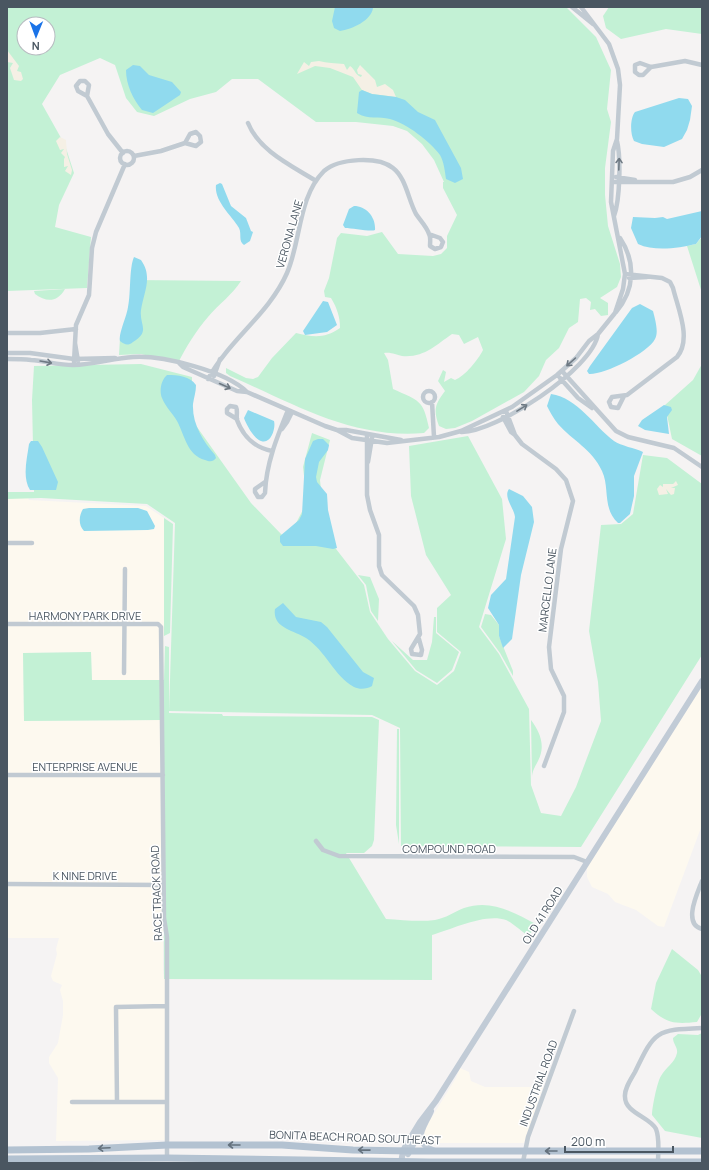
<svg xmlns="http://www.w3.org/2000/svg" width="709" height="1170" font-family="Manrope,sans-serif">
<rect width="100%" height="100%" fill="#f5f3f3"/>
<path fill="#fdf9ef" d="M7,496H27L29,500L146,506L164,518V680H92L91,652L23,653L24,721L163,720V969L164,979H167L165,1140L56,1141L58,1078L49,1063V1057L58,1043L63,1015V1001L60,990L62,985L53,981L51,976L57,954L56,949L59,938H7Z
M702,684V825L664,927L658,926L636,910L615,902L608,894L592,887L587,877V866Z
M460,1068L469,1072L471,1081L485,1087H543L524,1143H424L422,1133L456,1078Z"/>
<path fill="#c3f1d5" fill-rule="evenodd" d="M7,7H566L596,37L611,70L607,109L611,122L605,168V195L608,226L620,264L621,277L617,287L600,298L608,303V315L601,316L595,309L590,310L591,302L586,298L580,299L578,322L569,328L559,348L546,360L539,376L524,392L472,421L455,428L446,429L439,426C433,410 435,404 445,391L438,381L443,370L446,372L444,382L451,378L455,380C465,376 478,360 483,350L478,337L464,344L459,335L452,334C436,345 424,358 402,356C396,355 392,352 384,353L388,360L393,389C419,401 423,399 429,428L424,433C351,439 295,404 230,376L226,373V368L246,378L253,379L258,377L272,358L296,333C312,337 325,339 340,328C340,317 337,308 331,298L325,297L324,291L329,278L337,238L341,233L367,236L382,232L398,254L433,256L441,254L447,248V236L457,215L443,188V182H444L434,160L422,144L407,131L393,126L356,122H316L258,79H232L216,92L190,99L154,116L137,112L126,98L115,65L100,58L60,75L42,104L65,145L74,173L59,205L55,227L91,237L87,288L7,291ZM24,24H48V48H24Z
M609,7H702V34L666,29L621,39L606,28L603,16Z
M702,237V293L687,246L696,244Z
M132,280L241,281C232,295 219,304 208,317C196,331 186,347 178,363L141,354L119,355L120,338L128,316Z
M65,289C57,303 46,302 35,294L34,291Z
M141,364L192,377V420L251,503L283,536L293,529L307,502L303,467L312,433L330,440L320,480L326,536L364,585L370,612L388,639L415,671L437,685L454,671L461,652L437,632V608L451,595L426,555L411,496L409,446L468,436L502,499L506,539L479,627L499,654L529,709L531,785L541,813L561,816L576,787L601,721L598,682L589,631L601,525L621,524L633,514L643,455L667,458L702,484V655L581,847L401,846L400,728L372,715L169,711L175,523L147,504L41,498L7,499V492H34L32,400L34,366Z
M702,364V456L672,439L665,405L693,380Z
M164,518L173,524L170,633L164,636Z
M358,575L370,577L379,599L378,621L371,611L366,585Z
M485,614L491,615L499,625V636L513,671V676L500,653L481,627Z
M434,617H436V633L459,652L452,670L437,683L416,670L392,641L413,660H427L432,642Z
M165,646L169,647V713L222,714L223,716L372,717L379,720L374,840L372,846L364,853H346L386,919C402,920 420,922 435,920C446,918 454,912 464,908C491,899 513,912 536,924L529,936C522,932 513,923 506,920C485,913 453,929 432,935V980L164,979L163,720L24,721L23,653L91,652L92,680H164Z
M531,720C540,732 546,746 538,761C535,767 532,771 532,778Z
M397,729H399V844L396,825Z
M672,949L698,970L701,975V1015L697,1022C676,1024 667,1024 651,1009L656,983Z
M702,1033V1138L665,1131L652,1115C652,1108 657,1082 661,1076C665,1068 675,1063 677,1053C678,1047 673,1044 673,1038L678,1034L698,1035Z"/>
<path fill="#f5f0e5" d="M7,50L19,66L17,71L21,72L23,79L21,81L14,80L10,68L13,63L7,62Z
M319,61C327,63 335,63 344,64L347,70L350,66C355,69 355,75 361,77L362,75L358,74L357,70L360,65L375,80L377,87L385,84L393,90L396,97L372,94L362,90L353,77L330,68L315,66L297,74L304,62L309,66L311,62Z
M60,137L66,140L67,154L72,170L71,175L65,171L68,166L64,167V159L65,157L61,153L64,149L60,150L56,141Z
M676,481L678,485L671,488H675L674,494L671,495L666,489L668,494L659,495L657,489L660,485L663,487V484H673Z"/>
<path fill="#90daee" d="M335,7H373V8C371,21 352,29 340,31L334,28L332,21Z
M133,65L140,66L149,75L172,82L181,92L180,95L153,113L142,110C133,99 126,85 126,70Z
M362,90L372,94L396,97L405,100L418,112L435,120L461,168L463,179L455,183L446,179C445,172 444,162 440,155C431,142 406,123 390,119C379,116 368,120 357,113L359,92Z
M679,98L688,99L692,106L690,120L687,130L682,139L664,147L642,144L634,141C630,134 630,118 635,112Z
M220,183L222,184L231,206L246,218L251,231L253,232L250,241L244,245C238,241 242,234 239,228C231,215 214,201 216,185Z
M354,206C366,206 376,217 375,230C371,232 352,228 345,228L343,225L349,209Z
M702,211V236L696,244C679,248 655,252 638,244L631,228L633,217L655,218L663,217L667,219Z
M134,257L141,260C153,277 144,291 141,310C139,325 151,331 133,342C128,346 125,345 120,341C118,334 127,316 128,307C131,294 129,268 134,257Z
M323,301L328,302L337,325L327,332L305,335L303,331Z
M640,304L653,311C655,319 659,332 655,339C648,353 604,375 589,374L587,371L590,366L632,308Z
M167,375C178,375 190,376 196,385C196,392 194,397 193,404C192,424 203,441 215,455L216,458C213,462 210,462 205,460C187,455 185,436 177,421C173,414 165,406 162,398C159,391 161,380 167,375Z
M551,394C578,398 594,426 614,441C621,446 635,448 643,452L634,476V496L630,514L620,523H618C602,508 610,488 602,471C592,449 573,441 558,424C554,419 550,412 547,406Z
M664,405L671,407L672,410L667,417L669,434L645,430L638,426L642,420Z
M248,410L274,421C276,428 271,445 261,441C254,439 246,424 244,418Z
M318,439H323L329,445L328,450L319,462L316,477L317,482L327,494L328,510L337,548L333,549L316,546H283L280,542V536L299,520L302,514L305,459L313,441Z
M31,441H38L42,447L58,482L56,490H30C22,477 27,459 29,444Z
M509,489L523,496L532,507L534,522L521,575L512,639L503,648L499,636V625L488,608L491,595L506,579L515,517C514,508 503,497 509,489Z
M89,508H138L147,511L155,526L154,529L148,530L84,531C78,525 79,515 83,509Z
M283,603L296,617L321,622L327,627L363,672L374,678L372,686C367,689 360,690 354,687C334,676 326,651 306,638C294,630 272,628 275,609Z"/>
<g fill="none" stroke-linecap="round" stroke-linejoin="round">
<path stroke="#c1cad2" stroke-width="4.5" d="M572,7L593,24
M651,67L643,75H639L635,72V65L640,63L651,67L685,61L702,65
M87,96L89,85L85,81H80L76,86L78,91L87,96L108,134L123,153
M248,123C259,151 292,166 316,181
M120 158a7 7 0 1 1 14 0a7 7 0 1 1-14 0Z
M134,156L161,151L185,143L196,146L201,142L200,136L196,132L190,134L185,143
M616,177L635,180
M612,182H673L690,177L702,170
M614,216C620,200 621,158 617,141
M629,278L647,277
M616,312C635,290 636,262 620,238
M7,333H40L76,329
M75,343L76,325L89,295L92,248L96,232L125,164
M7,353H30L74,359L115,358
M7,359C15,359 23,359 31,360C45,361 59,365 73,365C94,365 113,358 133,357C162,355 226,371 247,392
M74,362L75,343L78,361
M179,363L183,367L237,391L247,392L325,426L337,430H346L401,440
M562,371L616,431L628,437L674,448L702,467
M214,376L220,359
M560,378L578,398L592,408
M208,379C229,340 269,314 287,273C301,241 298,197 324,171C339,158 378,156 393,168C406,178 408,199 416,214C420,220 427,227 429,234C431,237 430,242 430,246L435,249L441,247L443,242L440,238L429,234
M423 397a6 6 0 1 1 12 0a6 6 0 1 1-12 0Z
M624,396L618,408L611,407L609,402L612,397L627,395L677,357C692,339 678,309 673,288L670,282L662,278L625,274
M432,402L434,437
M506,411L515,435L522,444L556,469L566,480L573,501L561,549L549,647L551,669L564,696V712L544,766
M503,417L511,432L515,435
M237,419L227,413V409L230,406L236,407C238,411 236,416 237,420C243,436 255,448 272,451
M282,429L287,422L292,412
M337,430L352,438L387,443L439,437L461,431L512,407L557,375L576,358L589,341L598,334L615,313L623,289L625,274L611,202L613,151L617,139L620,85L618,69L609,44L581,7
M461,432C495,433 593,369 598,334
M367,434V495L370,510L379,535V566L382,575L414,606L418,615L420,634L411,649L412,654L421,655L422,650L419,639
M368,462L372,438
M265,482L255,489V492L258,497H262L265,493C266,464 277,437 288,410
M7,543H32
M7,624H158L161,627L164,918L167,937V1158
M124,673L125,569
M7,775H163
M316,841L323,850L339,856L574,857L587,862
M702,881C698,892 682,924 702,929
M7,884L163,885
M72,1102H167
M117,1102L116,1007L167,1006
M523,1162L528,1137L574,1011
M658,1163C658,1152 660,1139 656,1129C650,1117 625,1113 625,1097C624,1089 631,1079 635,1072C655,1030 656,1030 702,1028"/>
<path stroke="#c1cbd6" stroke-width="6" d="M431,1111C424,1128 410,1141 435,1151
M408,1154L420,1132
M401,1163L403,1151L406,1145L420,1122L436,1101L702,681"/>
<path stroke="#b3c2d1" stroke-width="7" d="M7,1150L89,1149L167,1145H282L353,1150L410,1151H702
M7,1159L167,1158L429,1162H702"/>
</g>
<defs><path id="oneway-shaft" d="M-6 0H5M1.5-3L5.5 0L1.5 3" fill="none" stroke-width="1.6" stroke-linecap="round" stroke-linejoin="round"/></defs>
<g stroke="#6e7983">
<use href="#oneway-shaft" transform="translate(619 164) rotate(-88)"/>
<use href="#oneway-shaft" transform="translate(46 362) rotate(10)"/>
<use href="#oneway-shaft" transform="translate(571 362) rotate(138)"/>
<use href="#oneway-shaft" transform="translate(225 386) rotate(24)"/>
<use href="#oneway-shaft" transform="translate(522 408) rotate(-32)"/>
</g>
<g stroke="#64717d">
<use href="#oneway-shaft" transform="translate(234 1145) rotate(-180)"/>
<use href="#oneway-shaft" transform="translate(104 1148) rotate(177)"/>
<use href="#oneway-shaft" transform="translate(364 1150) rotate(-179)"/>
<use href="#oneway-shaft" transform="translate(551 1151) rotate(180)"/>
</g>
<g text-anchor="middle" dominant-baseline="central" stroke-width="3" stroke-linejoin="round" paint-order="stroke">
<g font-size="11" fill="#4a5661" stroke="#fff">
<text transform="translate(289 234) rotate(-74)">VERONA LANE</text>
<text transform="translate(547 590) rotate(-83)">MARCELLO LANE</text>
<text x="85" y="615">HARMONY PARK DRIVE</text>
<text x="85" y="766">ENTERPRISE AVENUE</text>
<text x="449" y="848">COMPOUND ROAD</text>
<text x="85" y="875">K NINE DRIVE</text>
<text transform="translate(156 893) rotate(-92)">RACE TRACK ROAD</text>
<text transform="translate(542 915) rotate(-58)">OLD 41 ROAD</text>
<text transform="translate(538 1083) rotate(-70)">INDUSTRIAL ROAD</text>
<text transform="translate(355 1137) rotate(2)">BONITA BEACH ROAD SOUTHEAST</text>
</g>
</g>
<rect width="709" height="1170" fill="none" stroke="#4a5661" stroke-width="16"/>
<g transform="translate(36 36) rotate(181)"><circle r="19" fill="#ffffff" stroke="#b7bbc0"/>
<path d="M0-3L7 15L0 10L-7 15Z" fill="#1a73e8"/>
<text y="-6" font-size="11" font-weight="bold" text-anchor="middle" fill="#4a5661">N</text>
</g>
<path d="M565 1146v6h108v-6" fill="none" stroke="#4a5661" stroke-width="2"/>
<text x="571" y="1146" font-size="12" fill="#4a5661" stroke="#ffffff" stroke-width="3" paint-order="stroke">200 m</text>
</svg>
